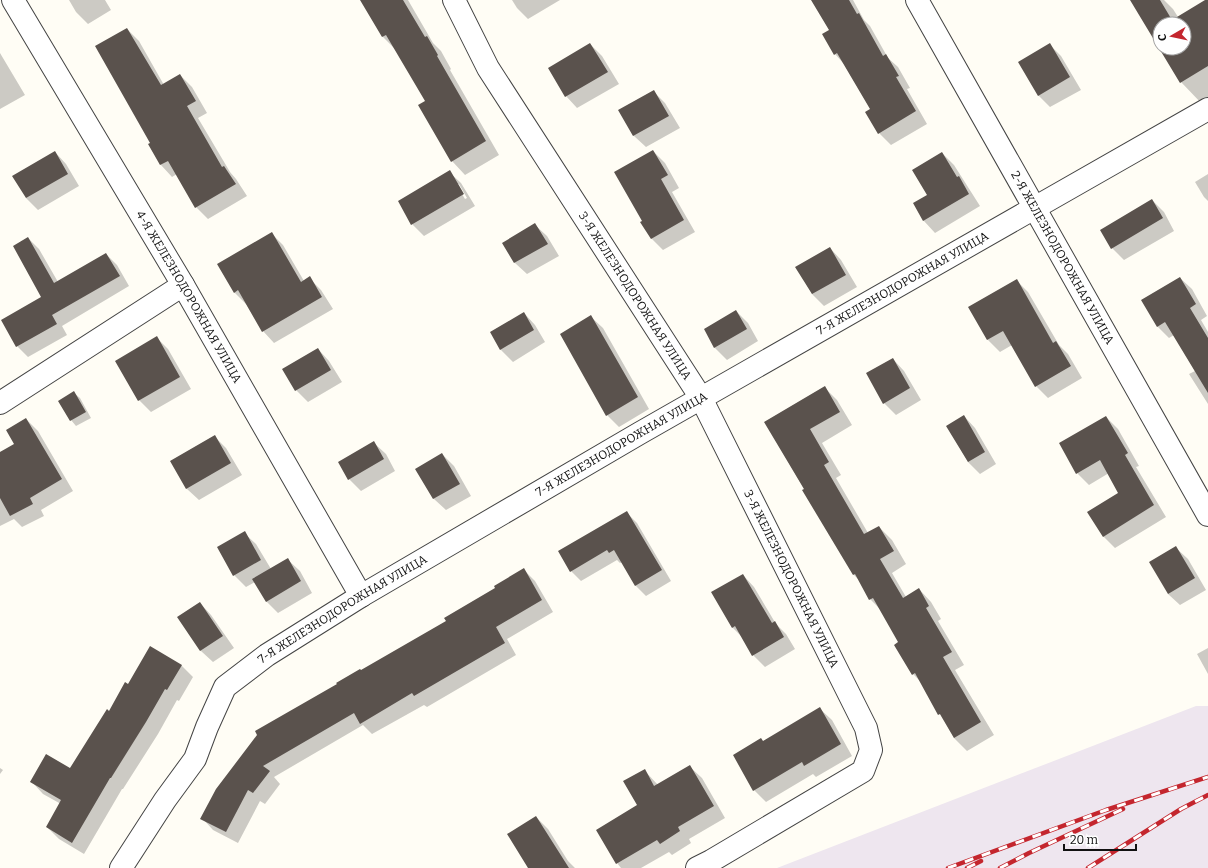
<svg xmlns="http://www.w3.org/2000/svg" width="1208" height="868" font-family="Bitter,serif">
<rect width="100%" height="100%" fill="#fffdf5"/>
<path fill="#eee6ef" d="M1196,706H1208V868H777Z"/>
<path fill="#0003" fill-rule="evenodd" d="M69,0H105L111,10L88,24L76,12Z
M361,0H408L433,43L441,51L451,69L450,70L499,155L465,175L452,161L427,101L397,51L383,37Z
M512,0H560L528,19L517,8Z
M812,0H853L864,20L870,26L888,58L898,67L910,88L907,89L927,124L891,145L879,133L871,110L844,64L835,54L830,31Z
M1131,0H1164L1173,9L1178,17L1208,0V102L1203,105L1181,82L1160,48H1184V24H1160V48Z
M127,29L139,41L164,85L180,75L192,87L207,113L198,118L230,172L236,179L247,196L208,219L196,207L177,174L172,177L161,165L149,145L152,143Z
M590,44L602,56L619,84L577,108L566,96Z
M1049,44L1061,56L1081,90L1050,107L1038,95Z
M0,53L25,95L0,109Z
M653,91L665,103L680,128L646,147L634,136L620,111Z
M653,151L665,163L679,188L672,192L695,232L663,250L652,239L642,222L644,221Z
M55,152L66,164L79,186L38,210L26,198Z
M942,153L954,165L980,206L935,233L924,221L914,204L928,195Z
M449,172L461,183L475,206L424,236L412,224ZM456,184H459L467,198L465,199Z
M1208,174V201L1204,197L1195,182Z
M1152,200L1164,212L1174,231L1124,260L1112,248Z
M535,225L547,236L559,256L527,274L515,263L504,243Z
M271,233L283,245L304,281L309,278L321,290L333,309L274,343L263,331L246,304L234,292Z
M28,238L39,249L58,282L106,254L117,265L129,286L62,326L67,335L28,357L17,346L43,298Z
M830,248L841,260L857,287L824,306L812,294L797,267Z
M1180,278L1192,289L1207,316L1201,320L1208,332V404L1189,374L1195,371L1174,335L1169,338L1158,327L1142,300Z
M1016,280L1028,292L1059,345L1068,354L1082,378L1048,398L1036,386L1012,345L1000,352L988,340L969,307Z
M736,311L748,323L758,341L727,360L715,348L705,329Z
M524,313L535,325L545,342L513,362L501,350L491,332Z
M591,317L603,328L649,409L619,427L607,415Z
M157,338L168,349L191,389L151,412L139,400L116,361Z
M318,349L329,361L342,382L308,402L296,390Z
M893,359L904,371L921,400L896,415L884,403Z
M824,387L837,400L852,425L822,443L841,475L836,478L868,533L879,527L892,540L906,564L892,573L906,597L919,589L931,602L941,619L938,621L964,665L955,670L994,735L967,751L954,738L921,682L913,674L900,642L881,610L870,599L859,580L854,575L765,422Z
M74,393L80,398L91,418L76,426L71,420Z
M964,416L975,428L996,464L980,474L968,462L947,426Z
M1106,417L1118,429L1139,466L1136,467L1166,517L1115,548L1103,536L1120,493L1109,473L1089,485L1077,473Z
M26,419L38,431L73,491L41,510L44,516L22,527L14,519L0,526V452L15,445Z
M214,436L226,448L242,475L199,500L187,489L171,461Z
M374,443L386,454L395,471L361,491L349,479Z
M442,454L454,466L471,496L446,510L434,499L417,469Z
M627,513L637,523L671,581L646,596L636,586L622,562L620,563L617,560L581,581L571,571Z
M244,533L256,544L271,569L288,560L300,571L312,593L278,613L266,601L255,582L246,587L234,575L218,548Z
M1176,548L1188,559L1206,590L1180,605L1168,594Z
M524,570L535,581L553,612L507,639L516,655L427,707L424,705L372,734L363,725L274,777L280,784L265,804L260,801L238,843L213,830L202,818L362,671L447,621Z
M743,575L754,587L776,624L786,634L795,649L765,667L753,655L742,637L732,627Z
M200,603L211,615L234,648L213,662L201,651L179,617Z
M1208,648V674L1197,654Z
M181,665L193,677L179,701L177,700L158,734L123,789H122L84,854L59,839L47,827L61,804L43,794L32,782L71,770L128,685Z
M820,709L832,720L852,756L816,777L813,774L766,802L754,790L764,742Z
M690,767L702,778L725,818L689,839L691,843L672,855L669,852L641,868H621L617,863L639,806L644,770L658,785Z
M0,768L3,770L0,774Z
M536,817L548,829L568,861L575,868H529Z"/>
<path fill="#5a524d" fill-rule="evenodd" d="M360,0H403L425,37L427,36L438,55L437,56L486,141L451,162L418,105L425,101L386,35L382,37Z
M811,0H849L857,14L859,13L883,56L886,54L899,76L896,77L916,111L878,134L865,112L870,109L837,53L834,55L822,34L829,30Z
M1130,0H1160L1172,20L1205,0H1208V66L1180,83ZM1160,24H1184V48H1160Z
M127,28L161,85L180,74L196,101L187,106L222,167L224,166L236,184L195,208L168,161L160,165L148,144L150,143L95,46Z
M590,43L608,72L565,97L548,68Z
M1050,43L1070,77L1038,96L1018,62Z
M654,90L669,116L633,136L618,110Z
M653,150L668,175L661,179L684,220L651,239L640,222L642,221L614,172Z
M55,151L68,174L26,198L12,176Z
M942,152L957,177L959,176L969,194L923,221L913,203L927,195L912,170Z
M450,170L464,194L411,225L398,201Z
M1152,199L1163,218L1111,249L1100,230Z
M535,223L548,244L514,263L502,243Z
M272,232L301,282L310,276L322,297L262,332L238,290L234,293L217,264Z
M28,237L54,283L106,253L120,276L52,315L57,324L16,347L1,320L41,297L13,246Z
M830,247L846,275L812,294L795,267Z
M1180,277L1196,304L1190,308L1208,338V393L1165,322L1157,327L1141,300Z
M1017,279L1053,343L1056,341L1071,366L1035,387L1003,331L987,340L968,307Z
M736,310L747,329L714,348L704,329Z
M524,312L534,330L500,350L490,332Z
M591,315L638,397L606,416L560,334Z
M157,336L180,377L138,401L115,361Z
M318,348L331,370L295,391L282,369Z
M893,358L910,388L883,404L866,373Z
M825,386L840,412L810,429L829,462L824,465L864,534L879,526L894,551L880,559L903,598L919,588L929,606L926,608L952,652L943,657L981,722L954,738L940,714L938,715L915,673L912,675L894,645L898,642L873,598L869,600L855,574L853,575L802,490L804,489L764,422Z
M74,391L86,412L70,421L58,401Z
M964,415L985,452L968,462L946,426Z
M1106,416L1128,453L1125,455L1154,505L1103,537L1087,512L1118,493L1100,460L1076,474L1059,443Z
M26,418L62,479L30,498L33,504L10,516L0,498V452L14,444L6,430Z
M215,435L231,463L186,489L170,461Z
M374,441L384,459L348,480L338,462Z
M442,453L460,484L433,499L415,469Z
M627,511L662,570L635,586L614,550L609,553L607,550L570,572L558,551Z
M245,531L261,560L233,576L217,547Z
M1176,546L1195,578L1168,594L1149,562Z
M288,558L301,581L266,602L252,579Z
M524,568L542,600L496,627L505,643L414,696L412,693L360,724L354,713L263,766L270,771L253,793L248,790L226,832L200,819L216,789L257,735L255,731L337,684L336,683L360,669L361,670L446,621L444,618L495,588L494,586Z
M743,574L772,623L775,621L784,637L752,656L735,626L732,628L711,592Z
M200,602L223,636L200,651L177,617Z
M150,646L182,665L167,690L165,689L146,722L111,778H110L72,843L46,827L61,800L30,782L46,754L70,768L107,709L109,711L125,682L128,684Z
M820,707L841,744L804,766L802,762L753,791L733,755L761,738L763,741Z
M690,765L714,806L678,827L680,831L660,844L657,840L616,864L596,830L637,805L623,781L645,769L654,786Z
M536,816L569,868H528L507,834Z"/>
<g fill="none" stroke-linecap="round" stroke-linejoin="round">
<defs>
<g id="minor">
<path id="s1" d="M13,0L183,285L361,596"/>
<path id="s2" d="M454,0L488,68L701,398L866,728L871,750L863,771L711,861L697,868"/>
<path id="s3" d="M917,0L1208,515"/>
<path d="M0,403L183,285"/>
<path id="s4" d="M121,868L165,800L195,759L207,727L225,687L267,655L361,596L640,433L1208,109"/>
</g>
</defs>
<use href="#minor" stroke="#444" stroke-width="24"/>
<use href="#minor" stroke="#fff" stroke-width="22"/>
<defs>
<path id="rail" d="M948,868L1106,810L1208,777
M967,868L981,861
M1000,868L1029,853L1123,809
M1088,868L1181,809L1208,795"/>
</defs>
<use href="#rail" stroke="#c4262e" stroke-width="4.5"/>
<use href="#rail" stroke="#fff" stroke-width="3" stroke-dasharray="9" stroke-linecap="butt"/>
</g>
<g text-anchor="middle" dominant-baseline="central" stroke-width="4" stroke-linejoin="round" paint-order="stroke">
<g font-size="12" fill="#111" stroke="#fff">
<text stroke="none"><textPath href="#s3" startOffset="296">2-Я ЖЕЛЕЗНОДОРОЖНАЯ УЛИЦА</textPath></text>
<text stroke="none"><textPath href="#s4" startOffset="999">7-Я ЖЕЛЕЗНОДОРОЖНАЯ УЛИЦА</textPath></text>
<text stroke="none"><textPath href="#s2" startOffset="347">3-Я ЖЕЛЕЗНОДОРОЖНАЯ УЛИЦА</textPath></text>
<text stroke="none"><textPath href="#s1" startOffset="345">4-Я ЖЕЛЕЗНОДОРОЖНАЯ УЛИЦА</textPath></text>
<text stroke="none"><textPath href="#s4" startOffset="675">7-Я ЖЕЛЕЗНОДОРОЖНАЯ УЛИЦА</textPath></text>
<text stroke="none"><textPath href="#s2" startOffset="671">3-Я ЖЕЛЕЗНОДОРОЖНАЯ УЛИЦА</textPath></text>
<text stroke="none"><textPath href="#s4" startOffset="351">7-Я ЖЕЛЕЗНОДОРОЖНАЯ УЛИЦА</textPath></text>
</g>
</g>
<g transform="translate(1172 36) rotate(261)"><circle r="19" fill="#ffffff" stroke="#a0a0a0"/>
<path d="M0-3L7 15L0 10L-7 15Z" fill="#c4262e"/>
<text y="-6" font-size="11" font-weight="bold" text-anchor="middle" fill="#111111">С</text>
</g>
<path d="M1064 844v6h72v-6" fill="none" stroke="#111111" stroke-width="2"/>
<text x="1070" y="844" font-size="12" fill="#111111" stroke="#ffffff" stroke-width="3" paint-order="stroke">20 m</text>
</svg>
